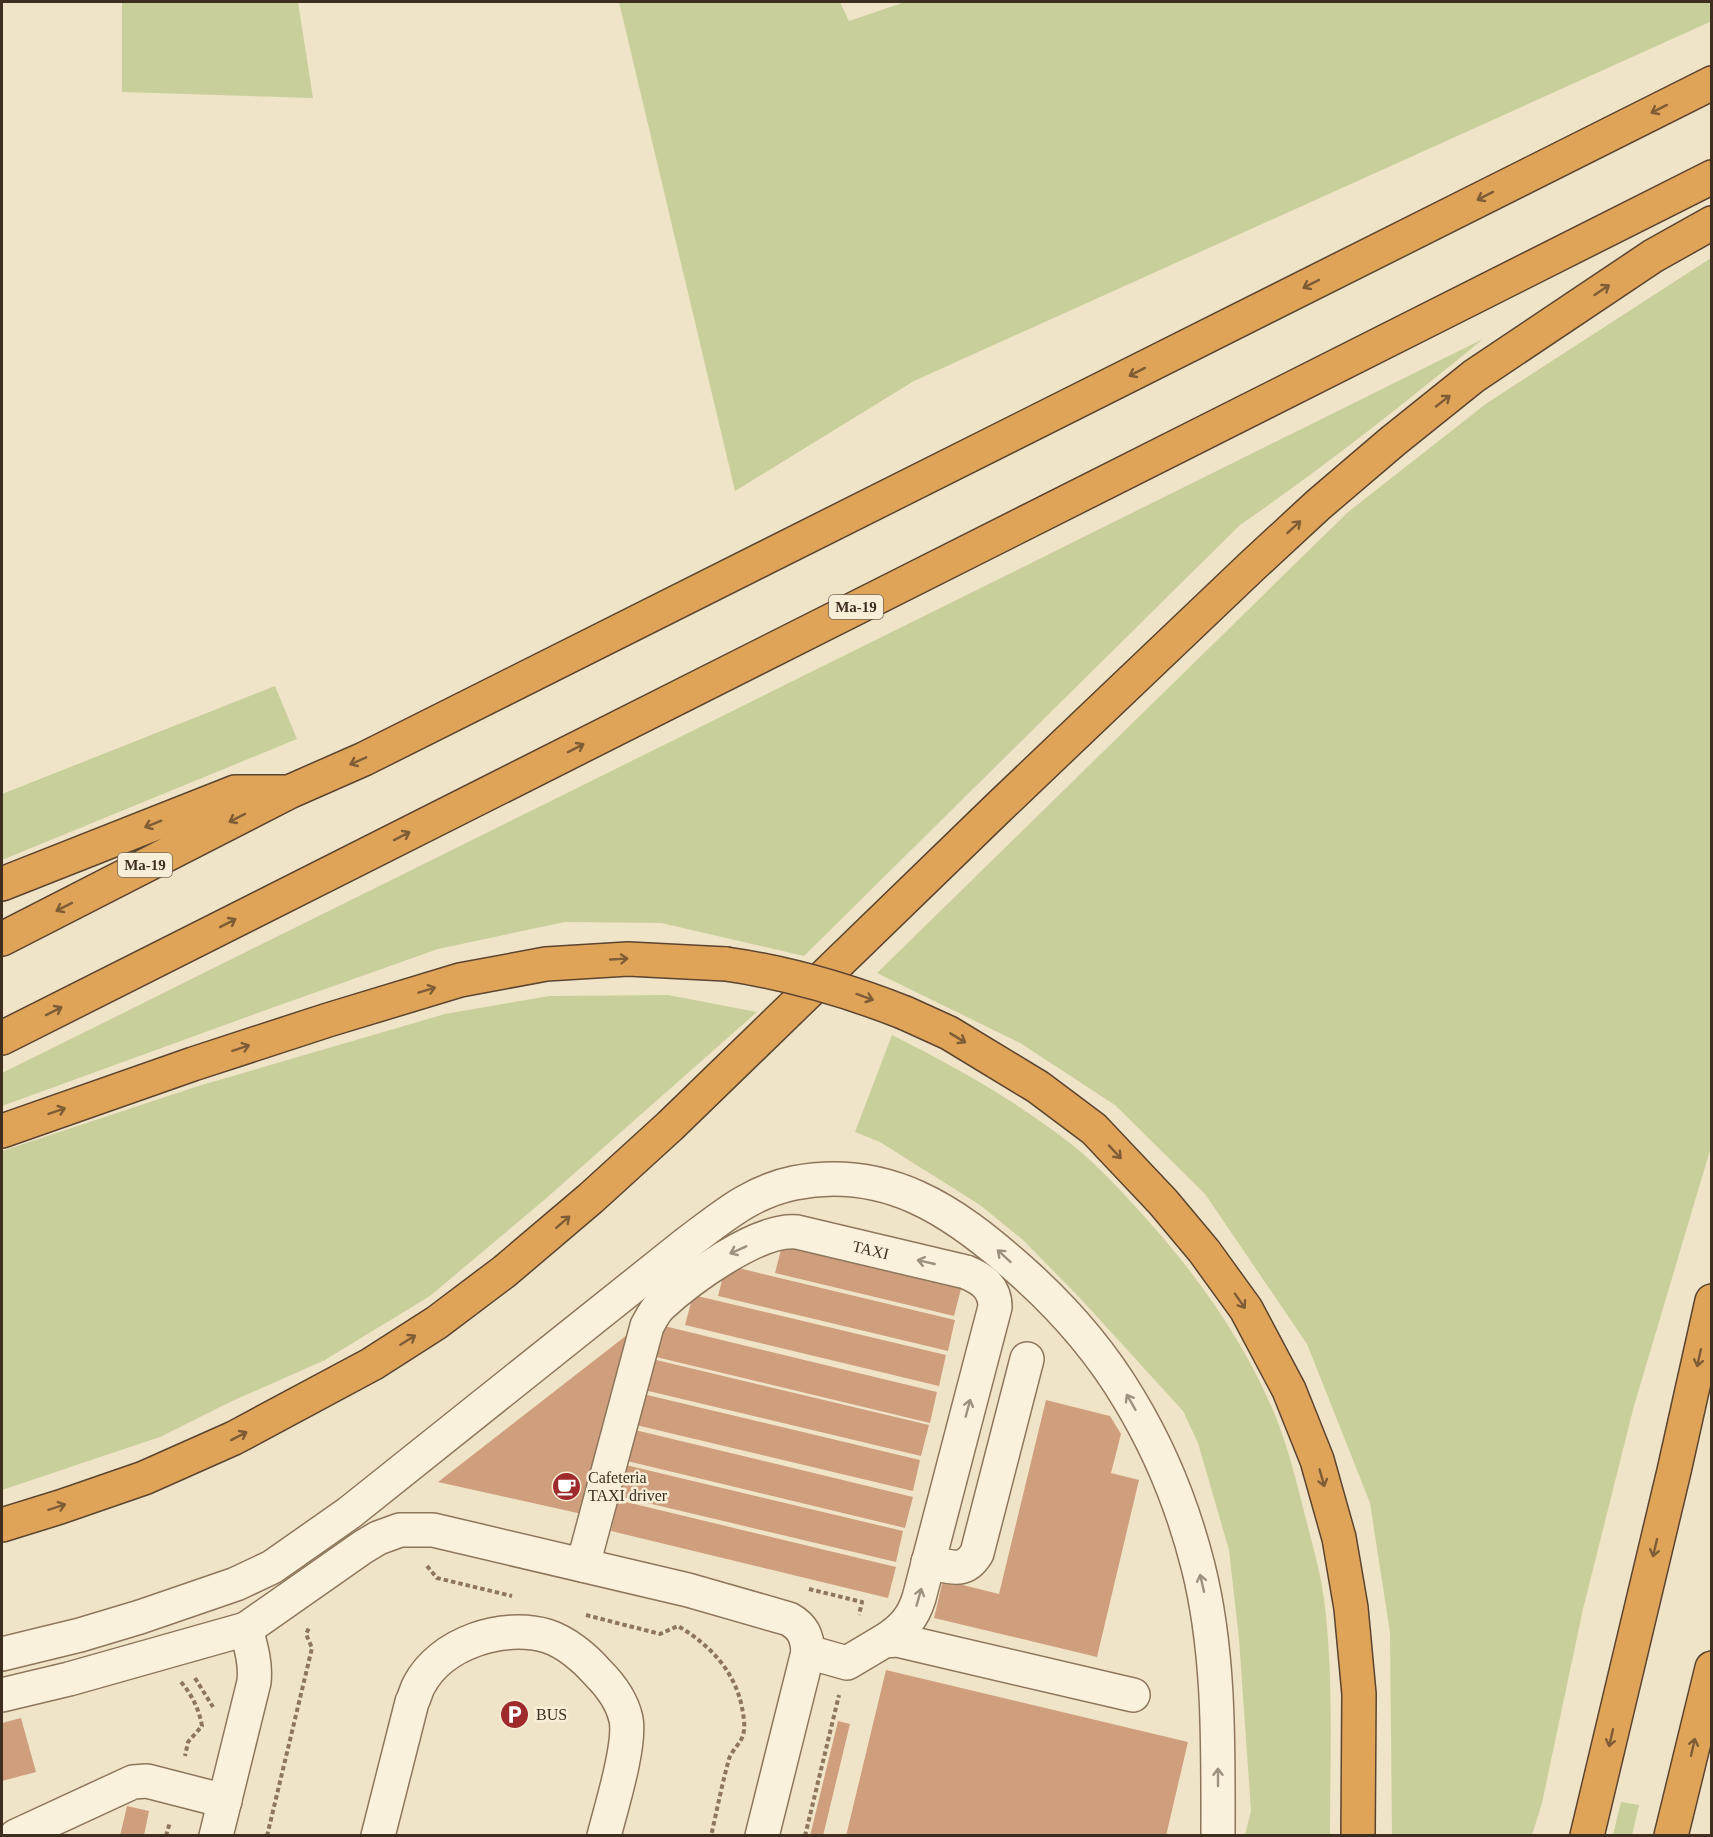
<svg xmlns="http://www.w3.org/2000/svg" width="1713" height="1837" font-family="'Times New Roman',serif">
<rect width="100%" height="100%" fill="#f0e4c8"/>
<path fill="#c9cf9b" d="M122,2H298L313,98L122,92Z
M619,2H840L849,21L905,2H1711L1712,21L914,381L735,491Z
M1711,258V1147L1634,1406L1583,1609L1542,1803L1532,1835H1392L1390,1633L1370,1503L1307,1344L1205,1194L1115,1105L1020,1043L877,973L1348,512L1487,403Z
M1483,339C1404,404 1324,467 1240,525L804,956L661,923L565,922L438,949L266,1010L2,1106V1073Z
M275,686L297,739L2,860V794Z
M668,995L757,1012L543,1201L430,1296L325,1360L230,1402L160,1437L2,1490V1151L195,1087L445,1014L549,996Z
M892,1035C958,1068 1022,1104 1080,1151C1098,1167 1116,1185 1132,1203C1189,1264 1240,1333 1273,1410C1289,1448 1298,1488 1308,1527C1314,1551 1321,1575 1324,1599C1334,1677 1330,1757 1330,1835H1245L1251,1811L1239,1639L1229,1550L1198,1443L1183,1411L1079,1297L1023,1240L980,1205L880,1142L855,1132Z
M1621,1802L1639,1805L1632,1835H1613Z"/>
<path fill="#cf9f7d" d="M783,1242L962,1285L954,1316L775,1273Z
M726,1265L955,1320L948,1351L718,1296Z
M693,1295L946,1355L939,1386L685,1325Z
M660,1325L937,1392L930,1423L652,1356Z
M627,1335L582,1514L438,1482Z
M652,1359L929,1425L921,1456L644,1390Z
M643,1394L920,1460L913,1491L636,1425Z
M1046,1400L1110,1416L1121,1434L1111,1473L1139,1480L1097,1657L934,1618L943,1580L999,1594Z
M635,1430L913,1497L905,1528L627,1461Z
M626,1465L903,1531L896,1562L618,1496Z
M618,1500L896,1567L888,1598L611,1531Z
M886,1670L1188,1742L1166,1836H846Z
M21,1718L36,1772L2,1781V1723Z
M838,1721L850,1724L823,1836H810Z
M127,1806L149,1811L144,1836H120Z"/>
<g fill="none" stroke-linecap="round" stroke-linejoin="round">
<defs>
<g id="minor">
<path d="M928,1562C949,1566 964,1575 977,1553L1027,1359"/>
<path id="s1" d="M583,1565L647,1326C651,1319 654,1312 660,1306C688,1280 758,1228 797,1232L966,1272C983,1279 995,1288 995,1307L919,1598C913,1618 902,1630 884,1641"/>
<path d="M808,1652L847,1663L884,1641L897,1640L1133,1695"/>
<path d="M2,1654L80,1635L140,1617L236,1584L272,1567L349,1513L686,1244C721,1218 750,1192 794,1183C887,1165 954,1211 1019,1269C1062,1307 1100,1350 1129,1399C1160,1450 1183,1507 1198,1566C1220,1653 1218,1746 1218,1836"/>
<path d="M2,1695L69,1679L246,1629"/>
<path d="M16,1836L133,1782L147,1781L225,1801"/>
<path d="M216,1836L254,1682C256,1663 251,1647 246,1629L363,1547L378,1538L400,1530H433L688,1590L789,1619C803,1627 807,1636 808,1652L762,1836"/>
<path d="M378,1836L412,1702C415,1697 416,1690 419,1685C441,1643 503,1623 547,1636C566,1642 585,1658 598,1673C611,1686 622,1701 626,1719C631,1745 611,1808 604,1836"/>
</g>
<path id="highway" d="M2,884L235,792H284
M2,939L289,792L364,759L1712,83
M905,1013L949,1033L1038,1087L1094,1129L1163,1202L1204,1251L1246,1309L1289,1390L1317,1460L1339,1538L1351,1608L1359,1694L1358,1836
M2,1038L1712,177
M2,1131L193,1064L328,1020L460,980L546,964L628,959L726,964
M2,1525L60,1507L144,1478L234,1438L372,1364L436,1323L505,1271L591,1198L670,1126L998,808L1251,567L1318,505L1393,441L1474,376L1653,256L1712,223
M1587,1836L1674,1471L1712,1301
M1671,1836L1712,1668"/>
</defs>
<use href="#minor" stroke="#8d765c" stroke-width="36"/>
<use href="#highway" stroke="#5b4430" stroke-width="36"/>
<path stroke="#8d765c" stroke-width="4" stroke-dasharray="4.5 3" stroke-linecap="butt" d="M427,1566L437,1578L512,1596
M809,1589L862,1602L859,1615
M586,1615L660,1634L678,1626C710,1645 734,1670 742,1707C743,1715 746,1726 743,1735C741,1743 732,1750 729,1759C722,1784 717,1810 711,1836
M195,1678L213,1707
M181,1682C192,1695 199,1709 202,1726L188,1742L185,1756
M166,1836L170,1822
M267,1836L312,1648L306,1634L309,1628
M805,1836L839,1695"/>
<use href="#minor" stroke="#faf1dc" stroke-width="33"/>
<use href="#highway" stroke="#e0a458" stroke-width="33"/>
<defs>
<path id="highway-bridge" d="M726,964C789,973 847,990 905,1013"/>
</defs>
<use href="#highway-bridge" stroke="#5b4430" stroke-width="36" stroke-linecap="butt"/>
<use href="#highway-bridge" stroke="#e0a458" stroke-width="33"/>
</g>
<defs><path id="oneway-shaft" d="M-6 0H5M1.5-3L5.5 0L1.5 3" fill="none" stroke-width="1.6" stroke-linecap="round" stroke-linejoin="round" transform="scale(1.5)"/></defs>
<g stroke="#7e5d36">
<use href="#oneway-shaft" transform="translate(1659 109) rotate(153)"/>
<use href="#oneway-shaft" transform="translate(1485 196) rotate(153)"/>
<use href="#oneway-shaft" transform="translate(1311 284) rotate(153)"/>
<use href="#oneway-shaft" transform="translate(1602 290) rotate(-34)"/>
<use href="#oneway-shaft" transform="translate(1137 372) rotate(153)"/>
<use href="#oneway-shaft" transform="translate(1443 401) rotate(-38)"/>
<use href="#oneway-shaft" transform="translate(1294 527) rotate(-42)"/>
<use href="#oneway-shaft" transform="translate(576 748) rotate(-27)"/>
<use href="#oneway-shaft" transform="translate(358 761) rotate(156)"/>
<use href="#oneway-shaft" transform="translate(237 818) rotate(153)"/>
<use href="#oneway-shaft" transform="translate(153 824) rotate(158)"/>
<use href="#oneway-shaft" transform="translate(402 836) rotate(-27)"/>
<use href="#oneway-shaft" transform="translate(64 907) rotate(153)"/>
<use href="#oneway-shaft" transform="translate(228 923) rotate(-27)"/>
<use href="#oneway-shaft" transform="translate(619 959) rotate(-3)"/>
<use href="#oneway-shaft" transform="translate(427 990) rotate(-17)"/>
<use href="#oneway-shaft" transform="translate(865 997) rotate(20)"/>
<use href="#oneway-shaft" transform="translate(54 1011) rotate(-27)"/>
<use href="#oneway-shaft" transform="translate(958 1038) rotate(31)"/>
<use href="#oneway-shaft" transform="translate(241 1048) rotate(-18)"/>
<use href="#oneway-shaft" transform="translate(57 1111) rotate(-19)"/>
<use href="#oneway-shaft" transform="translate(1115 1152) rotate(47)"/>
<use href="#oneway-shaft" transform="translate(563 1222) rotate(-41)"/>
<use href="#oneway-shaft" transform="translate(1240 1301) rotate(55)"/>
<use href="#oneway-shaft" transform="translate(408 1340) rotate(-32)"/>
<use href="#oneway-shaft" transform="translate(1699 1358) rotate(102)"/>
<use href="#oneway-shaft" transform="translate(239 1436) rotate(-27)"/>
<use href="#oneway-shaft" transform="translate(1322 1478) rotate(74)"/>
<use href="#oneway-shaft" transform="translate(57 1507) rotate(-18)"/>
<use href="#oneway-shaft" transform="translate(1655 1548) rotate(103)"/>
<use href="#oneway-shaft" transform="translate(1611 1738) rotate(103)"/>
<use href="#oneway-shaft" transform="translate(1693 1747) rotate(-77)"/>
</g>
<g stroke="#9c907e">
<use href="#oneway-shaft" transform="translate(738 1250) rotate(156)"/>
<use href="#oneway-shaft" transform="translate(1004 1256) rotate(-138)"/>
<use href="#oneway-shaft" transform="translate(926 1262) rotate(-167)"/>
<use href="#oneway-shaft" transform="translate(1131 1402) rotate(-120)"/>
<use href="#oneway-shaft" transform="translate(968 1408) rotate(-75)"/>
<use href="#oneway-shaft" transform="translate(1202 1583) rotate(-103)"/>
<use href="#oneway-shaft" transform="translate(919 1597) rotate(-74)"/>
<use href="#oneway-shaft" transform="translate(1218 1777) rotate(-90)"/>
</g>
<defs>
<symbol id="cafe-disc" viewBox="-11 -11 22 22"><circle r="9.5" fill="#9e2a2b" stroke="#f7eed8"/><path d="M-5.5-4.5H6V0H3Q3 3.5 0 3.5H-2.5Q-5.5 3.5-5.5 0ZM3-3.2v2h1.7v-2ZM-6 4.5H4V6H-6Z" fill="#fff"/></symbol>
<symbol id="parking-disc" viewBox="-11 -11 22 22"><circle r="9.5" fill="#9e2a2b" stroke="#f7eed8"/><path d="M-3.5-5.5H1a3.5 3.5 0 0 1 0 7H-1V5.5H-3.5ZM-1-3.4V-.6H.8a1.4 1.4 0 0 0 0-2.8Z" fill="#fff"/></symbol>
</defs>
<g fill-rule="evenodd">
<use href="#cafe-disc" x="550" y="1470" width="33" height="33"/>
<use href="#parking-disc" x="498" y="1698" width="33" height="33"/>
</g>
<g text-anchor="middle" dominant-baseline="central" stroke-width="5" stroke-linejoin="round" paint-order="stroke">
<g fill="#f7eed8" stroke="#756857" stroke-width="1.5">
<rect x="829" y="595" width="54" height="24" rx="4.5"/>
<rect x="118" y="853" width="54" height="24" rx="4.5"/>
</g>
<g font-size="15" font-weight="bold" fill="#3d2e20">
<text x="856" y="607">Ma-19</text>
<text x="145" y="865">Ma-19</text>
</g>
<g font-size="16" fill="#3d2e20" stroke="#f7eed8">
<text stroke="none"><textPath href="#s1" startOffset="506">TAXI</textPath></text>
</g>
<g font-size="16" fill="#3d2e20" stroke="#f7eed8" text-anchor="start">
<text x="588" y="1477">Cafeteria<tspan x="588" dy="18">TAXI driver</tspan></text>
<text x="536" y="1714">BUS</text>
</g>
</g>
<rect width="1713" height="1837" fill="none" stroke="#3d2e20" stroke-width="6"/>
</svg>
